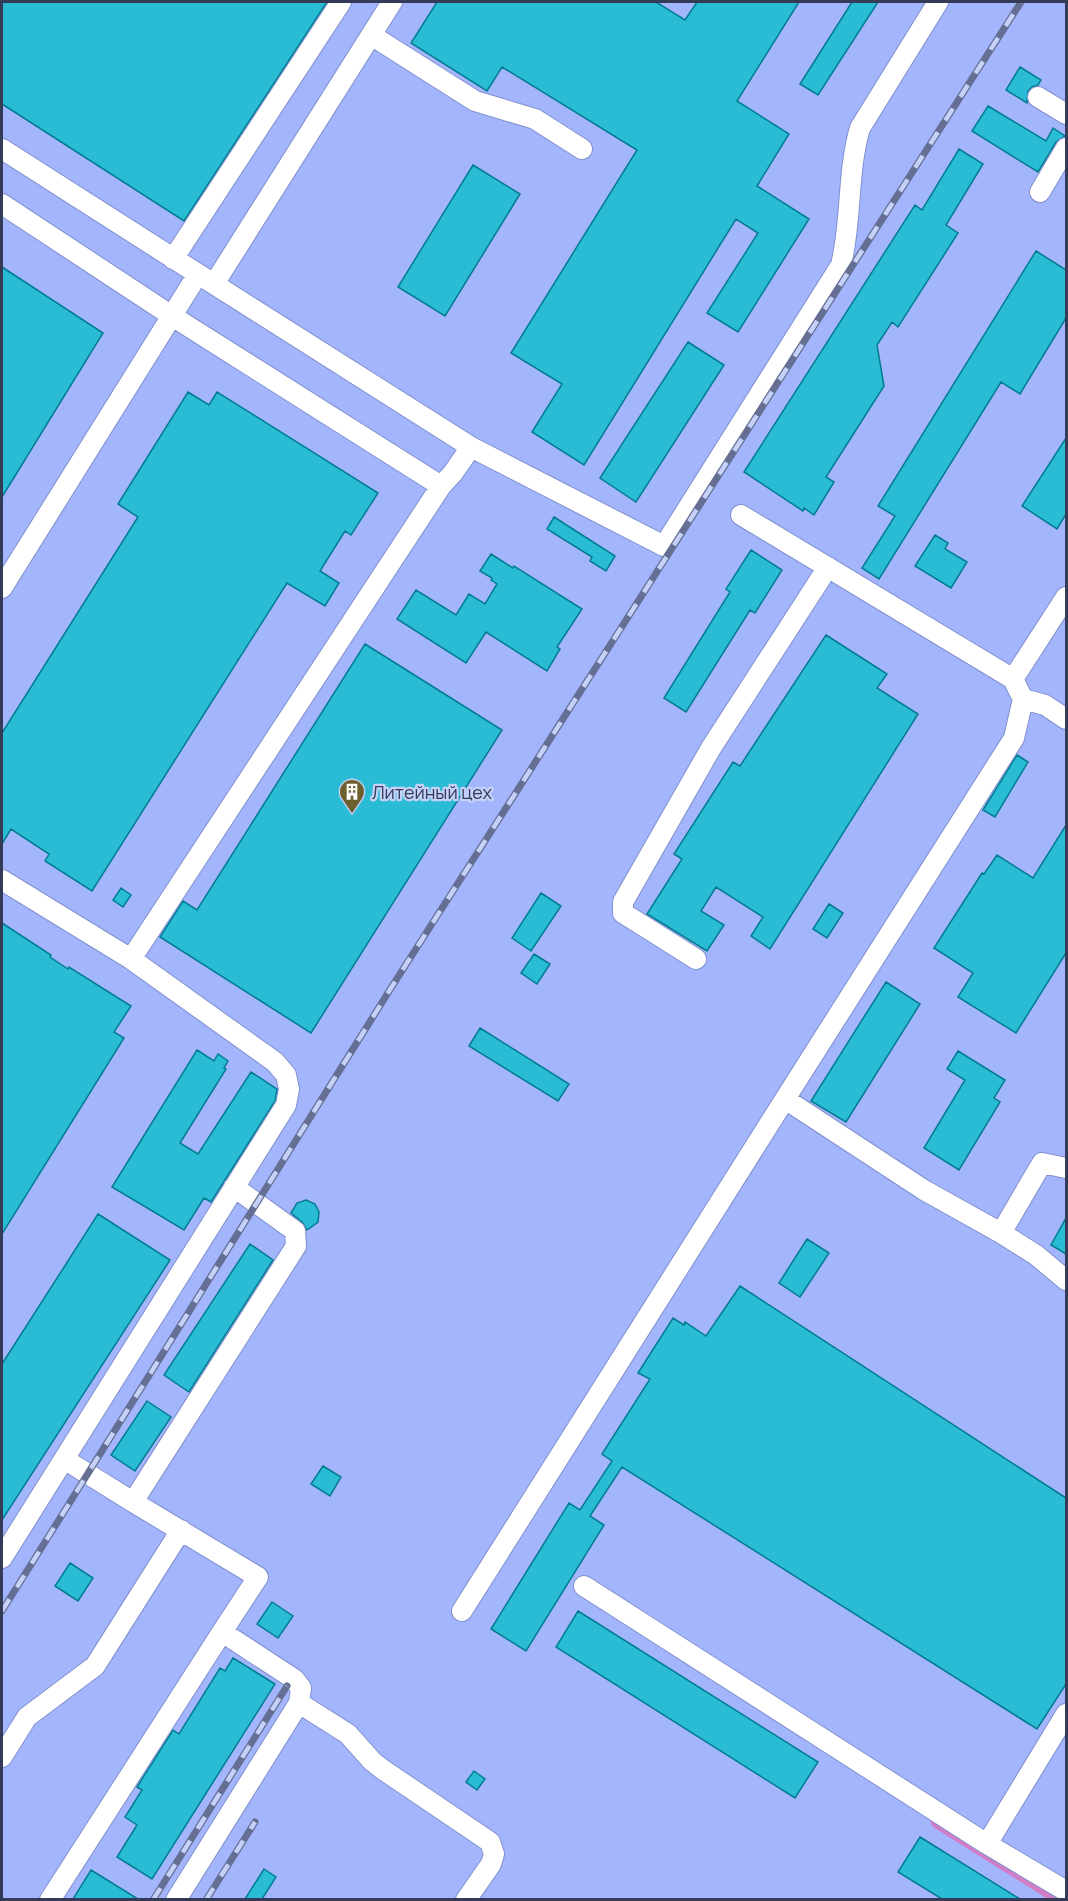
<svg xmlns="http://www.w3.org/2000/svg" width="1068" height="1901" font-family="Manrope,sans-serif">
<rect width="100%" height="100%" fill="#b5c3f7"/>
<path fill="#a3b5fd" d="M2,2H1066V1899H2Z"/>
<path fill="#d47dc7" d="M932,1819L1066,1899H1048L933,1827L930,1822Z"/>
<path fill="#2bbcd5" stroke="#007c8e" stroke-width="1.5" d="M2,2H327L184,221L2,104Z
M437,2H656L685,20L697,2H799L737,101L789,134L757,186L809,219L738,332L707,313L758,233L736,219L584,465L532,432L562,384L511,353L637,150L502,67L487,91L411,43Z
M852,2H878L818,95L800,84Z
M1020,67L1041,80L1038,85L1032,87L1028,91L1027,103L1006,90Z
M988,106L1046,141L1053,128L1065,136L1056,142L1038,172L972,131Z
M959,149L983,164L946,225L958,233L898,327L892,322L877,345L884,386L826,477L834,482L814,515L804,508L803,511L744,472L915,205L922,210Z
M473,165L520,194L445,316L398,287Z
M1036,251L1066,270V318L1020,394L1001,382L879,579L862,568L895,516L878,506Z
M2,267L103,333L2,497Z
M688,342L724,365L636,502L600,478Z
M188,392L209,405L217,392L378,493L351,535L345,531L320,571L339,583L325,606L287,583L92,891L45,861L49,854L11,829L2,844V733L138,517L118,504Z
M1066,438V514L1057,529L1022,506Z
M554,517L615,556L606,571L590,561L592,557L547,529Z
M935,535L948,543L945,549L967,562L951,588L915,566Z
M751,550L782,570L755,613L750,610L686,712L664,698L730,592L726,589Z
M491,554L513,568L514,566L582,609L557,647L560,649L547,671L486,632L466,663L397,619L416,590L456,615L469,594L485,604L497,584L491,580L492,578L480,571Z
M826,635L887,674L877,688L918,714L770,949L751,936L763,917L716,887L701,911L724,925L707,951L647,914L682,859L674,854L733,762L740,766Z
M365,644L502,730L311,1033L160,937L183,901L197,910Z
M1017,755L1028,762L995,817L983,810Z
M1066,825V953L1016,1033L958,997L973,973L934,948L982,873L984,874L997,855L1033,878Z
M121,888L131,895L123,907L113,900Z
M541,893L561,906L531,951L512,938Z
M829,904L843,913L827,938L813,929Z
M2,923L51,955L50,957L68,969L69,967L131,1006L114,1032L124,1038L2,1234Z
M534,954L550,964L537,984L521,973Z
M886,982L920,1004L846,1122L811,1101Z
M480,1028L569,1084L558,1101L469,1046Z
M197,1050L214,1061L218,1054L228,1061L224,1068L226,1069L180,1143L198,1154L251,1072L277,1089L275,1101L211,1202L204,1198L184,1230L112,1187Z
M958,1051L1005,1080L994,1098L1000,1102L959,1170L924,1148L965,1080L947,1069Z
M306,1200L315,1204L319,1212L318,1222L307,1230L302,1222L291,1213L297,1203Z
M98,1214L170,1260L2,1520V1364Z
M1066,1218V1254L1051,1245Z
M807,1239L829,1253L800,1297L779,1283Z
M250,1244L273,1260L189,1392L164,1375Z
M740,1286L1066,1498V1684L1037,1729L622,1467L590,1516L604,1525L526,1651L491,1629L569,1503L580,1510L612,1461L602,1454L650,1379L638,1373L673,1318L684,1325L685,1322L706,1336Z
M147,1401L171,1417L135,1471L111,1455Z
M323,1466L341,1477L330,1496L311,1484Z
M70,1563L93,1578L78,1601L55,1586Z
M272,1602L293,1616L278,1638L257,1624Z
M578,1611L818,1762L795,1798L556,1647Z
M233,1658L275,1684L152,1879L117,1857L137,1825L125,1817L142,1790L137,1787L173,1730L179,1734L220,1668L225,1671Z
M474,1771L485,1779L477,1790L466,1782Z
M920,1837L1020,1899H942L898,1872Z
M264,1869L276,1877L262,1899H245Z
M91,1870L138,1899H73Z"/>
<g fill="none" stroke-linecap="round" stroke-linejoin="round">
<defs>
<path id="minor" d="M371,35L475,101L535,119L582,149
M1038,97L1066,114
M2,149L198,274L2,588
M1040,192L1066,148
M2,204L172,316L441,486L453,473L471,447
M173,259L341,2
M198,274L471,447L664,546L841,265C852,220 847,172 860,128L938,2
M214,284L392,2
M741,515L1013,679L1023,699L1014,738L785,1099
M1013,679L1066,597
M1023,699L1045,705L1066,719
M2,880L131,959L275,1062L286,1075L289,1089L286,1105L2,1558
M131,959L441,486
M696,959L623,913V902L711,748L828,567
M1001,1233L1036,1255L1066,1280
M64,1459L133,1502
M584,1586L987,1844L1066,1891
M462,1611L785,1099L924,1190L1001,1233L1042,1163L1066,1168
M222,1632L258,1577L133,1502L296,1246L295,1231L234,1187
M299,1703L348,1734L372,1761L382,1769L490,1842L494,1854L491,1864L466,1900
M2,1757L27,1717L95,1666L181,1530
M987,1844L1066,1714
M50,1900L222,1632L294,1679L301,1688L299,1703L176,1900"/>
</defs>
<use href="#minor" stroke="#8190ce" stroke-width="22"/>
<use href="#minor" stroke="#fff" stroke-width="20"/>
<defs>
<path id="rail" d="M2,1611L391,988L1021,2
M153,1900L287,1686
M206,1900L255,1822"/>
</defs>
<use href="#rail" stroke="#656f93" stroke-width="7"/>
<use href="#rail" stroke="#c5d1f8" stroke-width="4.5" stroke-dasharray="14" stroke-linecap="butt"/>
</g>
<defs>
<symbol id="building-pin" viewBox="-11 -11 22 30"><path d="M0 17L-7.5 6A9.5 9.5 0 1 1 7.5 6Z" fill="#6e5f2c" stroke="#c5d1f8"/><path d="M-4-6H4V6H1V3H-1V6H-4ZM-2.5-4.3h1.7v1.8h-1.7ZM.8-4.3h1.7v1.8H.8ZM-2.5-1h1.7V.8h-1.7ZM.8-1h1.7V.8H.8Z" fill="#fff"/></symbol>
</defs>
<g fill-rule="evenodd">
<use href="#building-pin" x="337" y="777" width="30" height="40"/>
</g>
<g text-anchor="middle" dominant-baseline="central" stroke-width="4.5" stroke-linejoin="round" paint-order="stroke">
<g font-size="18" fill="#343b56" stroke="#c5d1f8" text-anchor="start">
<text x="372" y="792">Литейный цех</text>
</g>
</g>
<rect width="1068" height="1901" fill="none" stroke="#343b56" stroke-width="6"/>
</svg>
